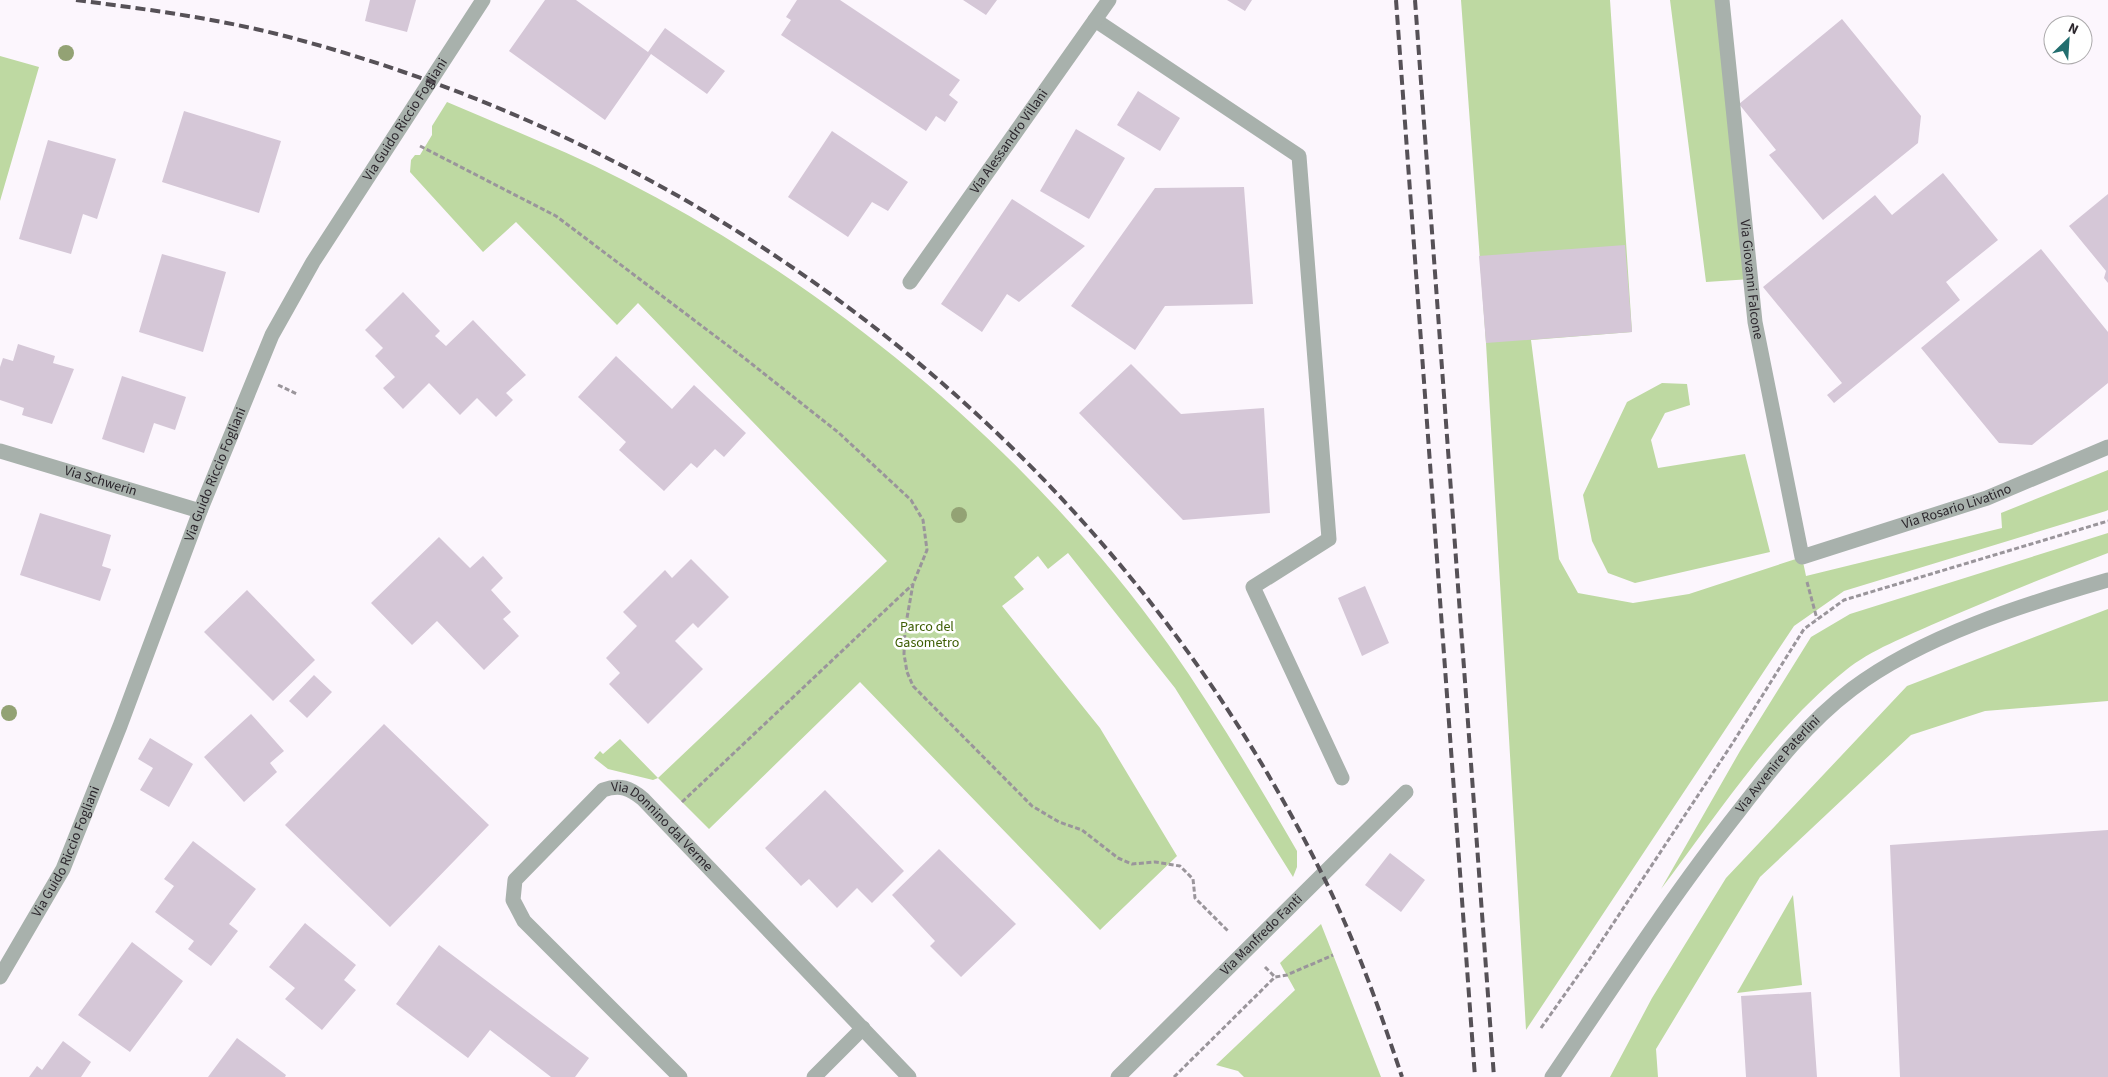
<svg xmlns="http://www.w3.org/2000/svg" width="2108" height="1077" font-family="'Source Sans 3',sans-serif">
<rect width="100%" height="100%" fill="#fcf6fd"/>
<path fill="#bed9a2" d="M1461,0H1610L1632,332L1531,340L1559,559L1578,593L1633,603L1689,594L1802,557L1806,576L2002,528L2001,513L2108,470V510L2106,511L1844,591L1794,626L1526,1030L1486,343Z
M1670,0H1722L1751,279L1706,282Z
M0,56L39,67L0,201Z
M447,102C505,127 566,151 623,180C831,286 1032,453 1168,644C1215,711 1256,780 1297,851V867L1293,877L1175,688L1068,553L1048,569L1038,556L1014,577L1024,589L1002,606L1100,728L1177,856L1100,930L860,682L709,829L658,778L653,780L608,769L594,758L600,751L603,754L620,739L658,778L887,561L638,303L617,325L516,222L483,252L410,172L411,160L415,155H420L432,135V126Z
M1662,383L1687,384L1690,405L1665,413L1651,440L1658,468L1745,454L1770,552L1635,583L1608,573L1592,541L1583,495L1627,402Z
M2108,533V553C2050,575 1993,598 1936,623C1909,635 1869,651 1846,670C1772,729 1718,814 1661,889L1740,751L1811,637L1850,614Z
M2108,609V701L1985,711L1911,735L1760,877L1656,1049L1658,1077H1610L1652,998L1726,878L1907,686Z
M1793,895L1802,985L1737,993Z
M1321,924L1381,1077H1244L1238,1071L1216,1065L1295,990L1280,963Z"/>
<path fill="#d5c7d7" d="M370,0H416L407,32L365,21Z
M545,0H576L648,52L665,28L725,71L707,94L651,54L605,120L509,51Z
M797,0H840L960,80L949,95L958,102L945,122L936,116L926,131L781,35L791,20L786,17Z
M963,0H997L986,15Z
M1227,0H1252L1245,11Z
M1842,19L1921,116L1918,143L1823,220L1769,155L1776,150L1739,104Z
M1138,91L1180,118L1160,151L1117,125Z
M184,111L281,141L259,213L162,182Z
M1076,129L1125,158L1089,219L1040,191Z
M832,131L908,182L888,211L872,202L848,237L788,197Z
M48,140L116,159L97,219L83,214L71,254L19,239Z
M1943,173L1998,240L1946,282L1960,300L1834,403L1827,395L1842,383L1763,287L1875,195L1892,215Z
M1244,187L1253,304L1165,306L1135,350L1071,306L1155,188Z
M2108,194V283L2104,278L2106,271L2069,226Z
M1012,199L1085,246L1019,302L1007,294L982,332L941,304Z
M1625,245L1632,332L1486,343L1479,256Z
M2041,249L2108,332V383L2032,445L1999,443L1921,348Z
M162,254L226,272L203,352L139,332Z
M403,292L440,331L435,336L446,346L473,320L526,375L506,393L513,400L496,417L477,398L460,415L429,383L403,409L383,388L395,377L375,356L383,348L365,330Z
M18,344L55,356L53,363L74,369L52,424L22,415L24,408L0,400V367L3,358L13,361Z
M616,356L672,409L694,385L746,433L724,457L715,449L697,468L691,463L664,491L619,450L626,442L578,397Z
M1131,364L1181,414L1264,408L1270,513L1183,520L1079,413Z
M122,376L186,397L175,430L154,423L144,453L102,439Z
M40,513L111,535L102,566L111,569L100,601L20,575Z
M439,537L470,568L483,556L503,578L491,590L511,612L503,619L519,636L484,670L437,621L412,645L371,603Z
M691,559L729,597L698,628L693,623L675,641L703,669L648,724L609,684L620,673L606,658L637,626L623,612L665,570L672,578Z
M1365,586L1389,643L1362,656L1338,598Z
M247,590L315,660L273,701L204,632Z
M314,675L332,692L307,718L289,701Z
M251,714L284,751L270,763L277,772L244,802L204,757Z
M384,724L489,825L390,927L285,825Z
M150,738L193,764L169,807L140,790L153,768L138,759Z
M825,790L904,871L872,903L857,888L837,908L809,879L801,886L765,848Z
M2108,830V1077H1900L1890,845Z
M193,841L256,889L229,924L238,931L211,966L188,949L194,941L155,912L174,886L164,879Z
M939,849L1016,924L961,977L930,946L935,941L892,895Z
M1390,853L1425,880L1401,912L1365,885Z
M305,923L356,965L344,980L356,990L322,1030L285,999L295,988L269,967Z
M132,942L183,981L130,1052L78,1015Z
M439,945L589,1058L575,1077H551L490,1030L468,1058L396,1004Z
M1811,992L1817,1077H1746L1741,996Z
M237,1038L286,1075L285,1077H208Z
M63,1041L91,1062L81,1077H29L37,1066L42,1070Z"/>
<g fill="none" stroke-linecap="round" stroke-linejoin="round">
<path stroke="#9a959b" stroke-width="3" stroke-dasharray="5 2.5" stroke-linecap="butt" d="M420,146L556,216L743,357L839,433L911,500L923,520L927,550L913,584L905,629L904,654L907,672L913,686L1032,806L1059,822L1082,830L1118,858L1132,864L1155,862L1180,866L1193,879L1195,898L1228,931
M278,385L297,394
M1807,582L1817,619
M682,802L912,585
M1265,967L1275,977
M1541,1028L1589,960L1732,744L1804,629L1844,600L2108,521
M1174,1077L1275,977L1287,975L1333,955"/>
<g stroke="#a8b1ac" stroke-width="15">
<path id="s1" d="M1722,0L1755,322L1802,557L1987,498L2108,447"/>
<path d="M1095,20L1299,156L1329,539L1253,587L1342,778"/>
<path id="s2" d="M910,282L1109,0"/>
<path id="s3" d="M0,451L200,511"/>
<path id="s4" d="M0,977L63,869L120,726L200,511L272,335L313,262L483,0"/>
<path id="s5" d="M680,1077L524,921L513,900L515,880L603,790C620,784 630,788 643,799L909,1077"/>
<path d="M814,1077L863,1028"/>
<path id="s6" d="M1118,1077L1406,792"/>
<path id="s7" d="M1552,1077C1613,987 1672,896 1739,811C1773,767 1808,722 1852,689C1922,636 2025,604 2108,580"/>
</g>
<path stroke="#565157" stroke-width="4" stroke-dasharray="10 5" stroke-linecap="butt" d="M76,0C145,9 214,18 281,35C732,152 1115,457 1322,874C1355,939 1379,1008 1402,1077
M1396,0L1475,1077
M1415,0L1494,1077"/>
</g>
<g fill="#93a274">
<circle cx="66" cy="53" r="8"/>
<circle cx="959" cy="515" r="8"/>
<circle cx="9" cy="713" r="8"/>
</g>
<g text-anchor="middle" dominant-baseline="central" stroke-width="5" stroke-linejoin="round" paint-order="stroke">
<g font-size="14" fill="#2c272d" stroke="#fff">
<text stroke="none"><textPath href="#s4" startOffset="952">Via Guido Riccio Fogliani</textPath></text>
<text stroke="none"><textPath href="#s2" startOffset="172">Via Alessandro Villani</textPath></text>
<text stroke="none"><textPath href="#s1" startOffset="281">Via Giovanni Falcone</textPath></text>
<text stroke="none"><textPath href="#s4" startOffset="548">Via Guido Riccio Fogliani</textPath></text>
<text stroke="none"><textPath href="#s3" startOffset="105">Via Schwerin</textPath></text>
<text stroke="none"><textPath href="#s1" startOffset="726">Via Rosario Livatino</textPath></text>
<text stroke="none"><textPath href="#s7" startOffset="386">Via Avvenire Paterlini</textPath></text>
<text stroke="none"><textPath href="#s5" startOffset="465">Via Donnino dal Verme</textPath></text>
<text stroke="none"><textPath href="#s4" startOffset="142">Via Guido Riccio Fogliani</textPath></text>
<text stroke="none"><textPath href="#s6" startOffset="202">Via Manfredo Fanti</textPath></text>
</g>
<g font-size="14" fill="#3d5d03" stroke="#fff">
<text x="927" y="627">Parco del<tspan x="927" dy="16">Gasometro</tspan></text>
</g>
</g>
<g transform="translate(2068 40) rotate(25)"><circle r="24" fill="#ffffff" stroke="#aba9ab"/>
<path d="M0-4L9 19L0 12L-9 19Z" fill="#226e6f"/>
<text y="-8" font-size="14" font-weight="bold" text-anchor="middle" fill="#2c272d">N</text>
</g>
</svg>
